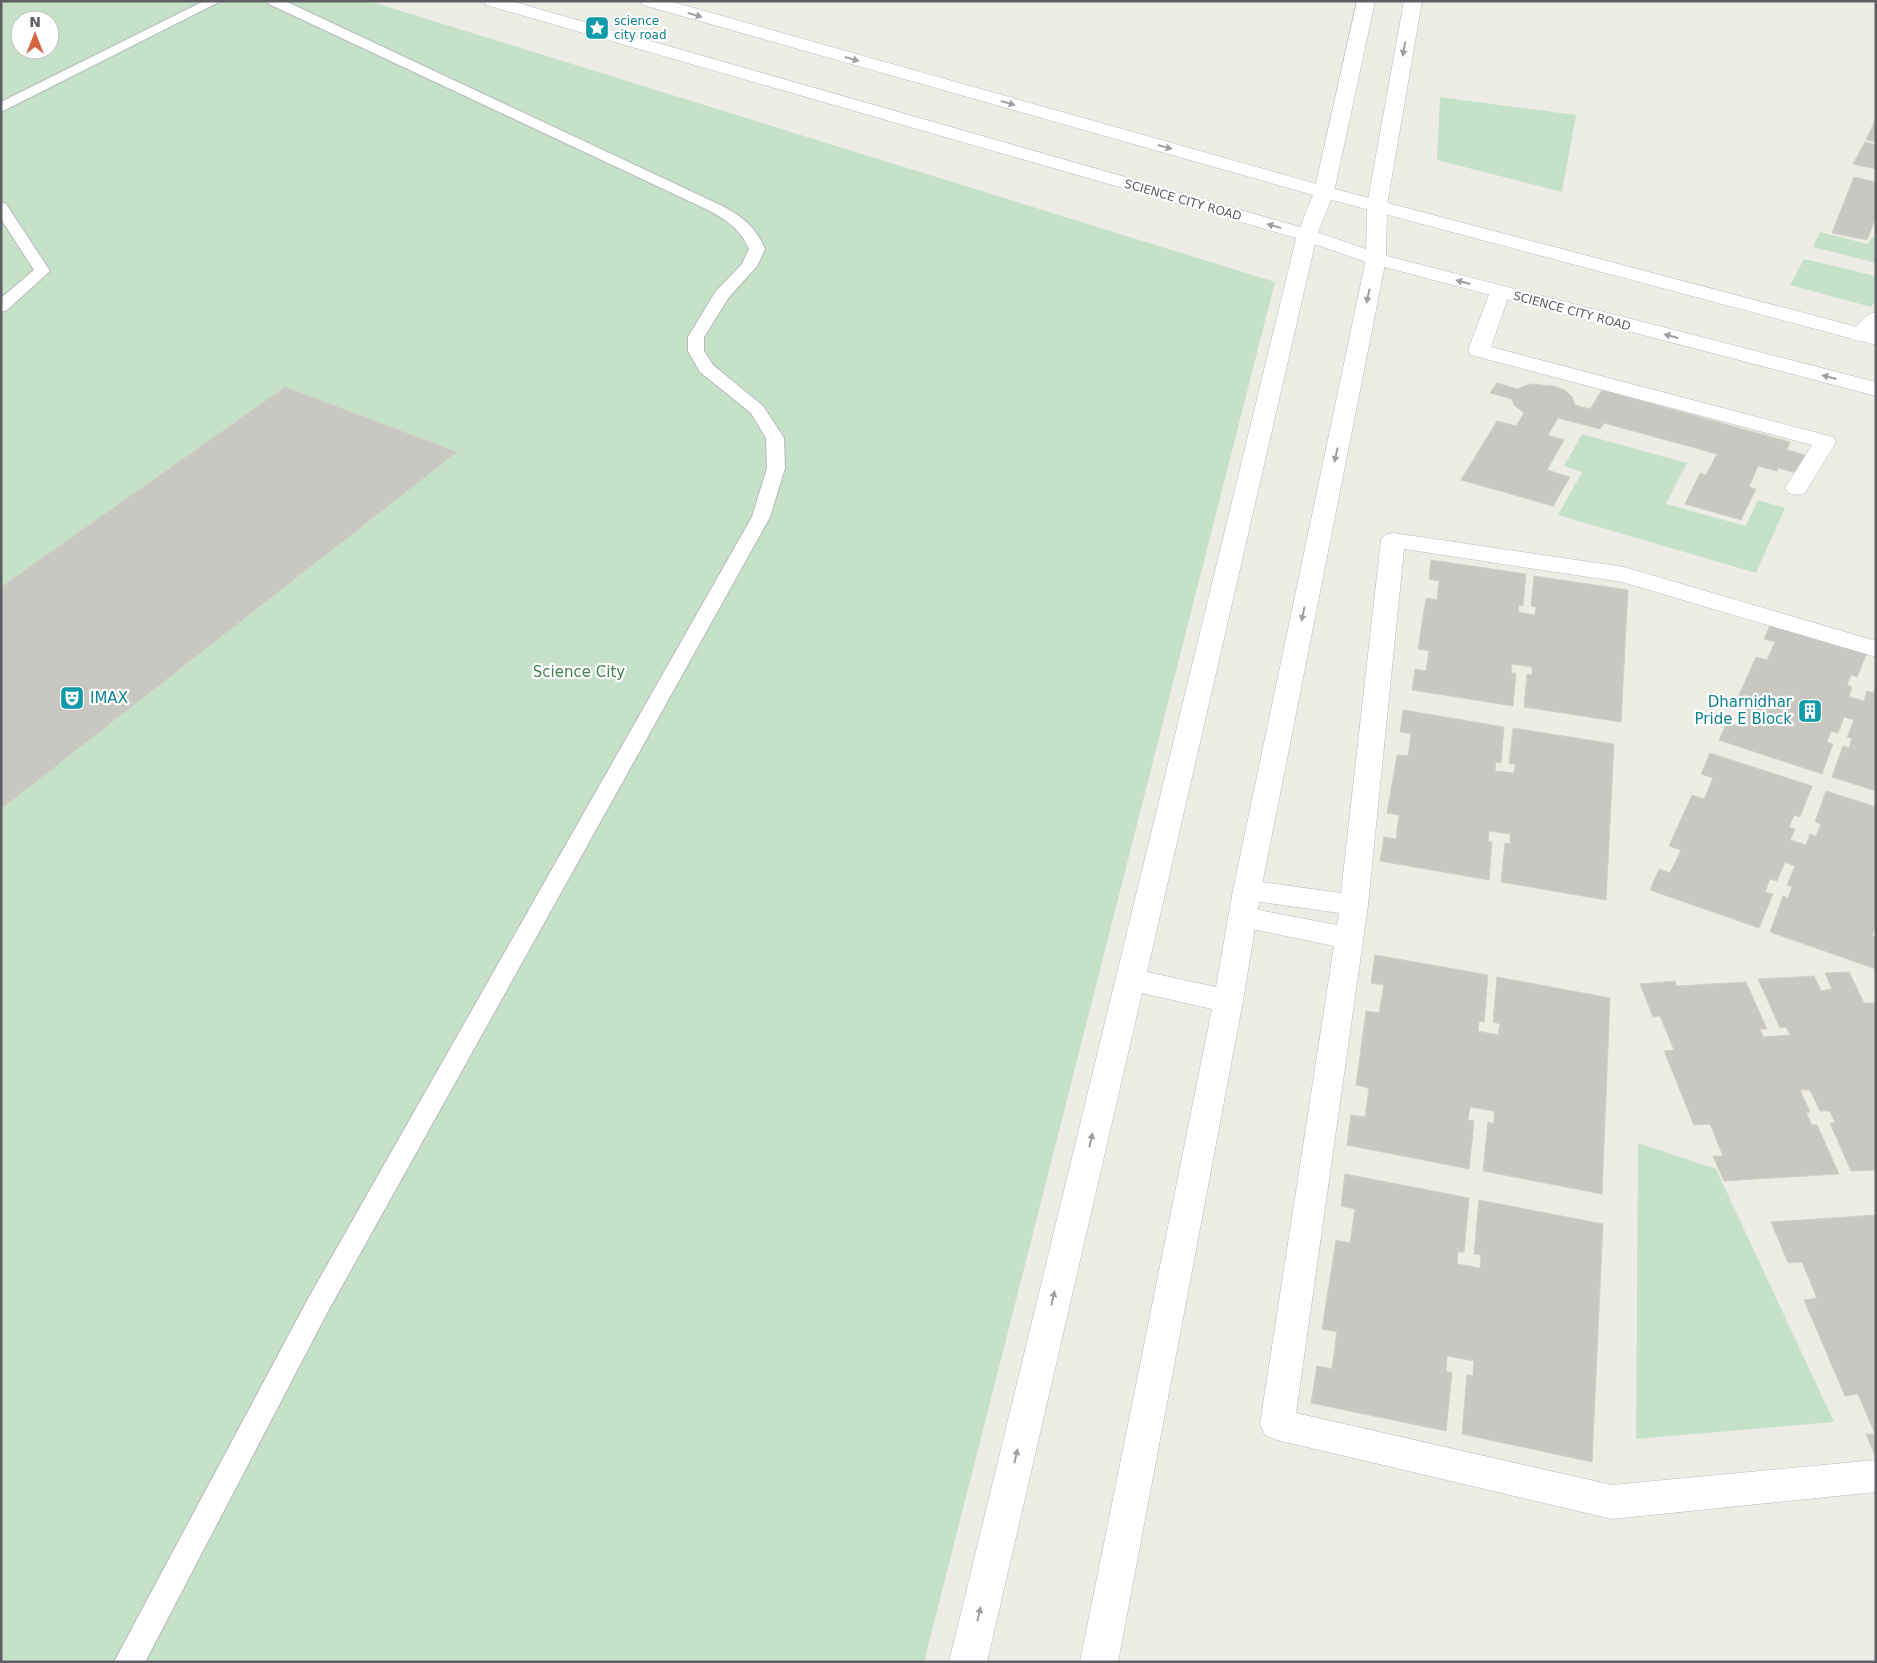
<svg xmlns="http://www.w3.org/2000/svg" width="1877" height="1663" font-family="'DejaVu Sans',sans-serif">
<rect width="100%" height="100%" fill="#eeede5"/>
<path fill="#c5e2c9" fill-rule="evenodd" d="M1,1H369L1275,282L924,1662H1ZM20,20H50V50H20Z
M1440,97L1576,115L1562,192L1437,160Z
M1820,232L1868,244L1872,237L1876,238V263L1813,247Z
M1804,259L1876,276V301L1871,307L1790,285Z
M1582,434L1687,463L1666,504L1746,526L1758,500L1785,508L1756,573L1558,515L1582,472L1564,466Z
M1638,1143L1716,1169L1834,1422L1636,1439Z"/>
<path fill="#c9c7c2" stroke="#d2d0c4" d="M1876,118V142L1866,140Z
M1865,142L1876,145V169L1853,164Z
M1854,177L1876,182V217L1867,240L1832,233Z
M1497,383L1517,389L1530,384L1554,386L1565,390L1572,397L1575,405L1590,409L1602,390L1790,442L1787,450L1805,455L1797,473L1778,468L1777,471L1758,466L1749,487L1756,489L1741,520L1685,504L1700,473L1706,475L1717,454L1604,423L1600,429L1558,418L1548,435L1564,440L1547,470L1570,477L1553,506L1461,480L1497,421L1516,426L1524,413L1514,405L1512,399L1490,393Z
M285,387L457,452L1,809V587Z
M1431,560L1526,574L1523,606L1519,605L1518,612L1535,615L1536,607L1531,606L1534,576L1628,590L1621,722L1524,707L1527,674L1532,675V667L1512,664L1511,673H1516L1513,706L1412,690L1415,669L1426,671L1429,651L1418,649L1426,598L1437,600L1439,581L1429,579Z
M1772,621L1868,650L1857,677L1851,675L1847,685L1852,687L1849,697L1864,701L1867,691L1873,693L1876,686V791L1832,777L1843,746L1849,748L1852,738L1847,737L1854,720L1844,717L1838,733L1831,731L1827,742L1833,744L1822,774L1719,740L1727,722L1738,726L1747,706L1736,702L1756,657L1767,660L1775,642L1764,639Z
M1403,710L1504,727L1501,763L1496,762L1495,771L1514,773L1515,764H1509L1513,728L1614,744L1606,900L1501,882L1505,843L1510,844V834L1489,831L1488,841L1492,842L1489,880L1380,861L1384,837L1396,839L1399,815L1387,813L1397,755L1408,756L1411,734L1400,732Z
M1710,753L1812,786L1800,817L1794,815L1789,827L1795,829L1790,840L1806,845L1810,834L1816,836L1821,824L1815,822L1826,791L1876,807V926L1872,936L1876,937V969L1770,932L1783,896L1788,898L1792,887L1787,885L1795,866L1785,862L1777,881L1770,879L1765,892L1773,894L1759,928L1650,890L1659,869L1670,873L1681,850L1669,846L1692,795L1704,799L1713,778L1701,774Z
M1375,955L1488,975L1484,1022L1479,1021L1478,1031L1498,1035L1500,1024L1493,1022L1497,977L1610,998L1602,1194L1483,1171L1488,1122L1494,1124V1111L1470,1107L1468,1120L1474,1121L1469,1169L1347,1145L1351,1115L1365,1117L1369,1088L1356,1085L1366,1011L1379,1013L1384,985L1371,983Z
M1849,972L1864,1003H1876V1170L1851,1171L1830,1123H1835L1830,1111H1820L1810,1090H1800L1810,1112L1806,1113L1812,1125H1817L1839,1174L1724,1181L1713,1156H1723L1710,1124L1694,1125L1664,1051L1674,1050L1660,1016L1653,1017L1640,984L1675,981L1676,986L1746,982L1767,1029H1760L1763,1037L1790,1035L1786,1027L1780,1028L1758,979L1814,976L1821,991L1832,989L1825,973Z
M1345,1174L1469,1198L1464,1252H1458L1457,1264L1480,1268L1481,1255L1474,1254L1479,1200L1603,1224L1592,1462L1462,1434L1467,1375L1473,1376L1474,1361L1447,1356L1446,1371L1452,1373L1446,1431L1311,1403L1317,1366L1332,1369L1337,1332L1322,1329L1336,1240L1350,1243L1355,1209L1341,1206Z
M1876,1215V1458L1866,1434H1875L1858,1394L1845,1396L1804,1300L1817,1298L1802,1262L1788,1263L1771,1222Z"/>
<g fill="none" stroke-linecap="round" stroke-linejoin="round">
<defs>
<path id="service" d="M204,1H221L1,112V102Z
M268,1H285L716,203C739,214 755,225 765,249L757,266L729,297L704,337V351L713,365L763,406L784,438L785,468L770,517L327,1313L145,1662H114L309,1297L752,517L767,468L766,438L751,413L700,372L688,351V337L716,291L742,264L749,249C740,228 725,219 706,209L269,4Z
M1,202L6,204L50,271L7,310L1,312V298L34,270L1,219Z"/>
<path id="minor" d="M1500,286L1507,288L1510,292L1491,347L1833,437L1836,442L1805,493L1797,495L1789,493L1785,488L1812,445L1471,355L1468,350L1490,292L1493,288Z
M1876,312V331C1868,340 1865,342 1853,340L1850,335C1857,326 1865,314 1876,312Z
M1393,533L1624,567L1876,641V657L1622,582L1404,549L1368,905L1296,1413L1612,1485L1876,1460V1492L1612,1519L1277,1440L1265,1435L1260,1424L1334,946L1243,927L1233,924L1229,917L1233,910L1243,907L1337,925L1339,913L1247,900L1237,897L1233,890L1237,883L1247,880L1341,893L1381,540L1385,535Z"/>
<path id="tertiary" d="M1357,1H1375L1334,192L1317,235L1147,972L1216,987L1233,890L1366,259L1367,205L1404,1H1422L1387,205L1386,259L1261,890L1243,1001L1118,1662H1080L1212,1009L1142,993L987,1662H949L1297,235L1314,192Z"/>
<path id="secondary" d="M484,1H511L1314,231L1383,255L1876,382V396L1369,263L1300,239L486,5Z
M641,1H669L1331,188L1876,332V345L1317,196L643,5Z"/>
</defs>
<use href="#service" stroke="#b7b9bd" stroke-width="2"/>
<use href="#minor" stroke="#b7b9bd" stroke-width="1"/>
<use href="#tertiary" stroke="#b7b9bd" stroke-width="1"/>
<use href="#secondary" stroke="#b7b8bd" stroke-width="1"/>
<use href="#service" fill="#fff" fill-rule="evenodd"/>
<use href="#minor" fill="#fff" fill-rule="evenodd"/>
<use href="#tertiary" fill="#fff" fill-rule="evenodd"/>
<use href="#secondary" fill="#fff" fill-rule="evenodd"/>
</g>
<defs><path id="oneway-solid" d="M-6-.8H1V-3.2L6.5 0L1 3.2V.8H-6Z" transform="scale(1.25)"/></defs>
<g fill="#9e9fa2">
<use href="#oneway-solid" transform="translate(695 15) rotate(16)"/>
<use href="#oneway-solid" transform="translate(1404 49) rotate(100)"/>
<use href="#oneway-solid" transform="translate(852 59) rotate(16)"/>
<use href="#oneway-solid" transform="translate(1008 103) rotate(16)"/>
<use href="#oneway-solid" transform="translate(1165 147) rotate(16)"/>
<use href="#oneway-solid" transform="translate(1274 226) rotate(-164)"/>
<use href="#oneway-solid" transform="translate(1463 282) rotate(-165)"/>
<use href="#oneway-solid" transform="translate(1368 296) rotate(102)"/>
<use href="#oneway-solid" transform="translate(1671 336) rotate(-165)"/>
<use href="#oneway-solid" transform="translate(1829 377) rotate(-165)"/>
<use href="#oneway-solid" transform="translate(1336 455) rotate(102)"/>
<use href="#oneway-solid" transform="translate(1303 614) rotate(102)"/>
<use href="#oneway-solid" transform="translate(1091 1140) rotate(-77)"/>
<use href="#oneway-solid" transform="translate(1053 1298) rotate(-77)"/>
<use href="#oneway-solid" transform="translate(1016 1456) rotate(-77)"/>
<use href="#oneway-solid" transform="translate(979 1614) rotate(-77)"/>
</g>
<defs>
<symbol id="sight-square" viewBox="-11 -11 22 22"><rect x="-9" y="-9" width="18" height="18" rx="4" fill="#0f9aa8" stroke="#fff"/><path d="M0-6L1.8-2.2L6-1.7L2.9 1.2L3.7 5.4L0 3.3L-3.7 5.4L-2.9 1.2L-6-1.7L-1.8-2.2Z" fill="#fff"/></symbol>
<symbol id="theatre-square" viewBox="-11 -11 22 22"><rect x="-9" y="-9" width="18" height="18" rx="4" fill="#0f9aa8" stroke="#fff"/><path d="M-5-5.5Q0-4 5-5.5V0Q5 5 0 6Q-5 5-5 0ZM-3.3-2.5H-1v1.5H-3.3ZM1-2.5H3.3v1.5H1ZM-2.8 1Q0 5.5 2.8 1Z" fill="#fff"/></symbol>
<symbol id="building-square" viewBox="-11 -11 22 22"><rect x="-9" y="-9" width="18" height="18" rx="4" fill="#0f9aa8" stroke="#fff"/><path d="M-4-6H4V6H1V3H-1V6H-4ZM-2.5-4.3h1.7v1.8h-1.7ZM.8-4.3h1.7v1.8H.8ZM-2.5-1h1.7V.8h-1.7ZM.8-1h1.7V.8H.8Z" fill="#fff"/></symbol>
</defs>
<g fill-rule="evenodd">
<use href="#sight-square" x="583" y="14" width="28" height="28"/>
<use href="#theatre-square" x="58" y="684" width="28" height="28"/>
<use href="#building-square" x="1796" y="697" width="28" height="28"/>
</g>
<g text-anchor="middle" dominant-baseline="central" stroke-width="4.5" stroke-linejoin="round" paint-order="stroke">
<g font-size="12" fill="#0d838f" stroke="#fff" text-anchor="start">
<text x="614" y="21">science<tspan x="614" dy="14">city road</tspan></text>
</g>
<g font-size="12" fill="#5d5f64" stroke="#fff">
<text transform="translate(1183 200) rotate(16)">SCIENCE CITY ROAD</text>
<text transform="translate(1572 311) rotate(15)">SCIENCE CITY ROAD</text>
</g>
<g font-size="15" fill="#3f814d" stroke="#fff">
<text x="579" y="672">Science City</text>
</g>
<g font-size="15" fill="#0d838f" stroke="#fff" text-anchor="start">
<text x="90" y="698">IMAX</text>
<text x="1792" y="702" text-anchor="end">Dharnidhar<tspan x="1792" dy="17">Pride E Block</tspan></text>
</g>
</g>
<rect width="1877" height="1663" fill="none" stroke="#5d5f64" stroke-width="5"/>
<g transform="translate(35 35)"><circle r="24" fill="#ffffff" stroke="#bebfc1"/>
<path d="M0-4L9 19L0 12L-9 19Z" fill="#d66643"/>
<text y="-8" font-size="14" font-weight="bold" text-anchor="middle" fill="#5d5f64">N</text>
</g>
</svg>
